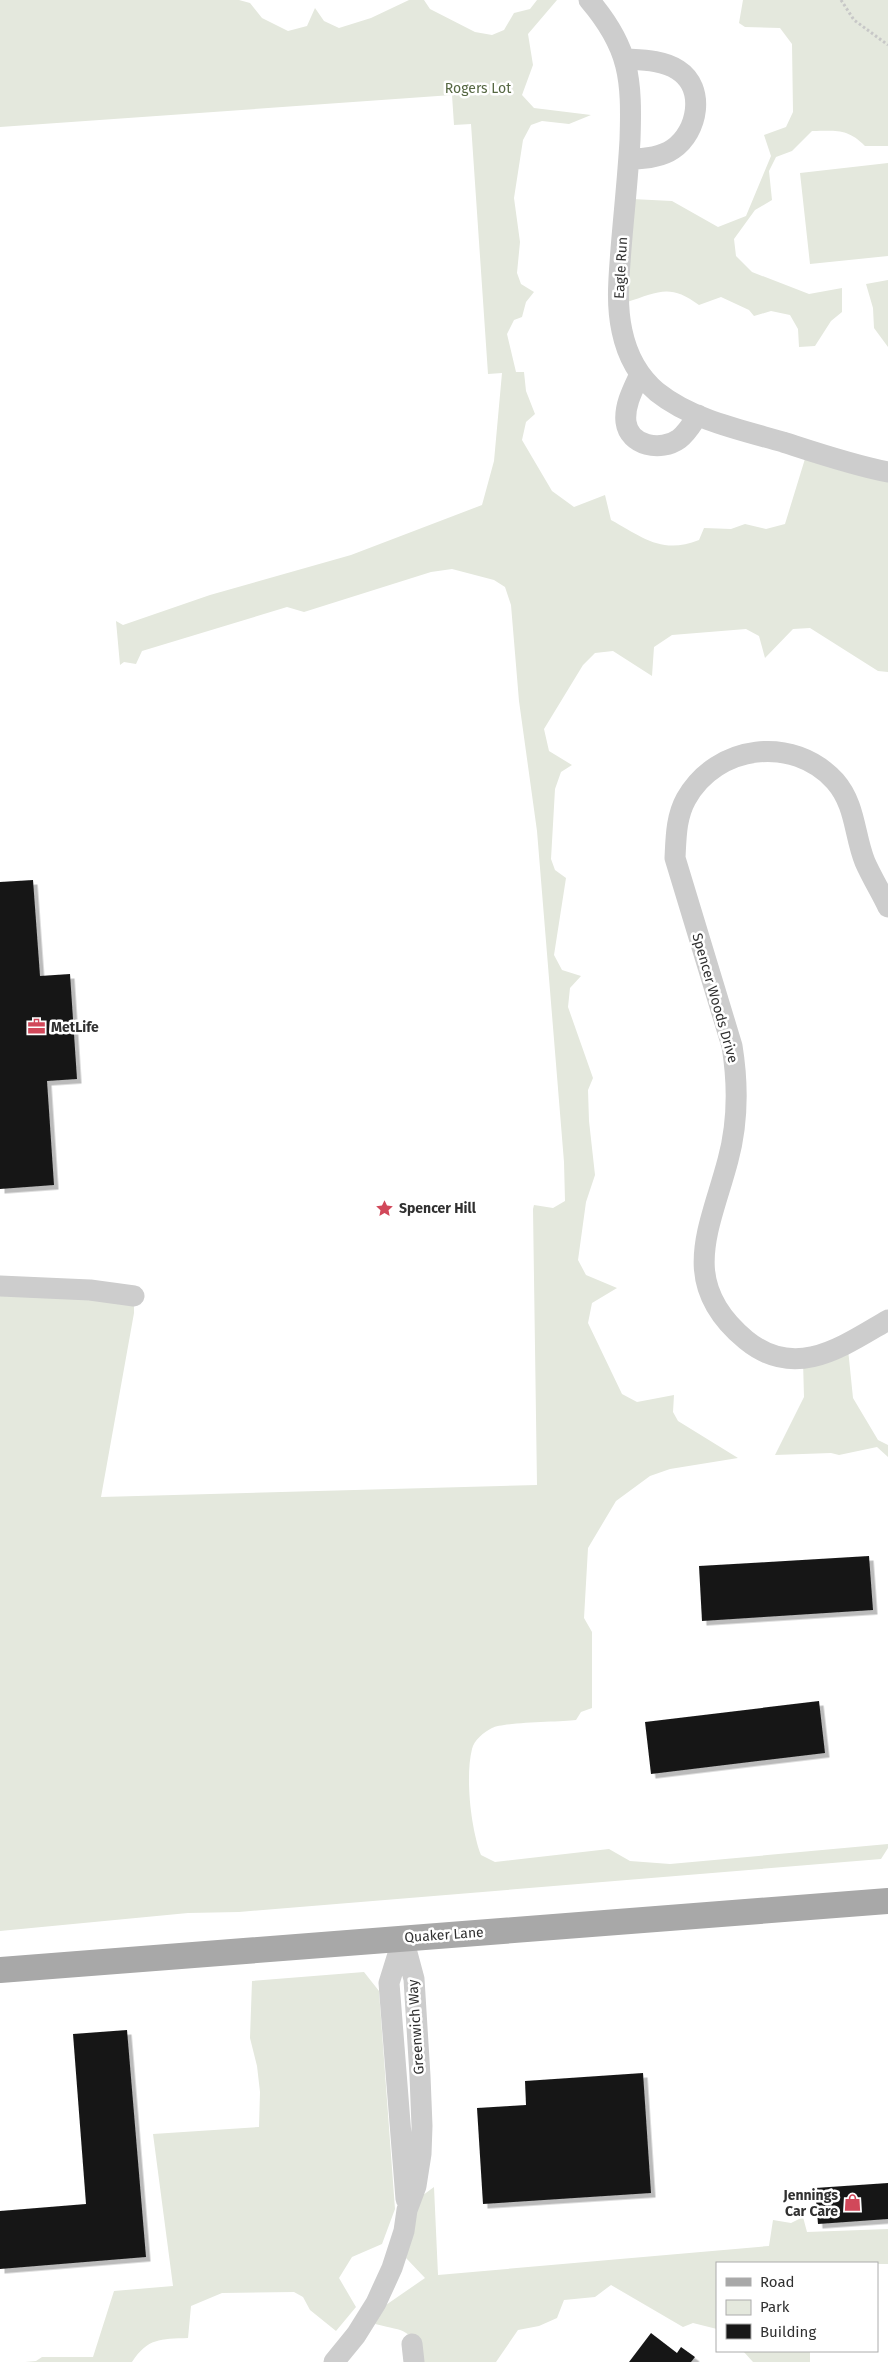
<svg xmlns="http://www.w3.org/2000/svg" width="888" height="2362" font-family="'Fira Sans',sans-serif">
<defs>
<filter id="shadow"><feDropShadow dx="4.5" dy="4.5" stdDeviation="0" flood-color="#0004"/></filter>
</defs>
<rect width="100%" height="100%" fill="#fff"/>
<path fill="#e4e8dd" d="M0,0H239L250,3L262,18L288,31L307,26L315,8L324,21L339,28L371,18L409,0H424L430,9L475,32L492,35L504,30L514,13L530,9L537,0H557L528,34L533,65L522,95L534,108L591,115L569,124L542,121L531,125L523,140L514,198L520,242L517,273L521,284L534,292L526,302L522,317L514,320L507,334L516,372H524L526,391L535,414L526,422L522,440L552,491L574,507L605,495L611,520C642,537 662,555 699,540L704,528L731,529L745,524L766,529L785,524L808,449L888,468V672L878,671L810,628L793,629L765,658L759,636L746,629L672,635L654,647L652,676L613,651L595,653L583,665L544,729L549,751L572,765L561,772L555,789L551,859L555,870L566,878L554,955L562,970L581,976L570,988L568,1007L593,1078L588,1090L589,1121L595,1175L586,1202L578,1260L586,1275L617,1288L592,1303L588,1323L622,1394L637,1402L674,1395L673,1412L678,1421L738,1458L670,1469L650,1476L616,1501L588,1548L584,1618L592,1632V1708L581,1712L576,1720C560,1722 503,1722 492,1728C484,1732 474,1740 472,1749C465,1777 471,1829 481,1855L495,1862L609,1849L630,1861L670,1864L888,1844V1848L881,1859L239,1912L188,1913L0,1931V1287L134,1298V1313L101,1497L537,1485L533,1209L534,1205L553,1208L565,1201L564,1162L537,831L519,701L511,605L505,587L494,580L452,569L431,572L304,612L287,607L142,651L136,664L124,662L120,665L116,621L123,625L210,595L351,555L482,505L494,461L502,373L488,374L471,124L454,125L452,95L0,127Z
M743,0H888V146H865C847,128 836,131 812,131L792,151L776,157L769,171L772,200L755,210L734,239L736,256L752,272L809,294L842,288V312L831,321L815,346L799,347L798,329L790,315L771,311L754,316L749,310L721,297L699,305C670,283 658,292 627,302L632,199L672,201L718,227L746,216L771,156L764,135L786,127L793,112L792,44L780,28L745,27L739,23Z
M888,163V256L810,264L800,173Z
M888,280V347L874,328L873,308L866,284Z
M848,1349L853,1398L878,1440L888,1445V1457L877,1447L839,1455L831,1453L775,1455L804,1397L803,1361Z
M364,1972L379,1991L395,2209L382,2244L352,2257L339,2278L356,2307L336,2331L310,2310L303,2297L294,2292L222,2293L191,2306L188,2338C160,2339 148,2338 132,2362H25L36,2361L42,2357H93L114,2291L173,2286L153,2134L259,2127L260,2092L257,2066L250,2038L252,1981Z
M434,2187L438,2275L769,2246L773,2220L791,2223L803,2217L807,2232L888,2229V2264L717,2263V2329L693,2323L683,2327L611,2285L595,2297L564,2300L557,2318L539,2326L518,2330L496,2362H417C413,2327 406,2332 375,2324L383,2307L425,2278L406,2258L419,2198Z
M743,2351H810V2362H753Z"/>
<path fill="#171717" filter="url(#shadow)" d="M33,880L40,976L70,974L77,1079L47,1081L54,1185L0,1189V882Z
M869,1556L873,1610L702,1621L699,1566Z
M819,1701L825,1753L651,1774L645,1722Z
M127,2030L146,2257L0,2269V2211L86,2204L73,2034Z
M643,2073L651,2193L483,2204L477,2108L526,2105L525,2081Z
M888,2183V2219L818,2224L815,2188Z
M651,2333L677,2353L681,2347L695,2357L691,2362H629Z"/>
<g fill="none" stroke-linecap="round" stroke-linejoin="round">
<path stroke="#c7c7c7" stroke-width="3" stroke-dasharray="2.5 2.5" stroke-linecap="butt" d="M841,0L854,20L888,45"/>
<path stroke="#cdcdcd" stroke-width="21" d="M589,0C630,48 632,79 630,140C628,176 624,212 621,249C619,277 616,304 622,331C627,355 638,376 657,392C692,420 741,430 783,442C817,453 852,465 888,472
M626,59C643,60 663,60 678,70C706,88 698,132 673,149C660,158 643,159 629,159
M640,374C633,389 624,406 626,422C629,446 661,452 679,439C687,433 692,424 698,415
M888,907C881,892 872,878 865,862C854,835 856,805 835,781C793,735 717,744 686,799C676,817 676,838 675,858L732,1046C738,1083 738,1123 728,1160C710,1229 677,1283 746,1340C796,1381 843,1346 888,1320
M0,1286L90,1290L134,1296
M403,1938L389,1983L406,2199
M412,2344L414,2362
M334,2362L356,2335L376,2303L392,2268L404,2231L407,2210L416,2186L421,2154L422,2126L420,2076L414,1979L403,1938"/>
<path stroke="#a8a8a8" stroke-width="26" d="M0,1970L888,1901"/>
</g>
<defs>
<symbol id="office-bare" viewBox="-9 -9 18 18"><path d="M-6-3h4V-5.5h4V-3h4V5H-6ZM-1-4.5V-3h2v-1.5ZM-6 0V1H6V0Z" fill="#d1485a" stroke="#fff" stroke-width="2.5" paint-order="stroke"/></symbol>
<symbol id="sight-bare" viewBox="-9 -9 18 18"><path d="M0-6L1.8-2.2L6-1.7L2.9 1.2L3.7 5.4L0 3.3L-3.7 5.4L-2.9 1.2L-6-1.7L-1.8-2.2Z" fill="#d1485a" stroke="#fff" stroke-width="2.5" paint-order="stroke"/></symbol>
<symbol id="shop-bare" viewBox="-9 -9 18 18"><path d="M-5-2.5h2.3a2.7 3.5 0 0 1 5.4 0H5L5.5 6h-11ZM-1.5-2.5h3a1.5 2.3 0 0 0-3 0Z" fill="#d1485a" stroke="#fff" stroke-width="2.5" paint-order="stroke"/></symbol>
</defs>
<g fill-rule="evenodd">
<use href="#office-bare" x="24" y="1014" width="25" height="25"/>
<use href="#sight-bare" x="372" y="1196" width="25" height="25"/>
<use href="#shop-bare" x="840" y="2190" width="25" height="25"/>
</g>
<g text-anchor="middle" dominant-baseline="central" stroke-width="5" stroke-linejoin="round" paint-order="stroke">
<g font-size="14" fill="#556742" stroke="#fff">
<text x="478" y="88">Rogers Lot</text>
</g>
<g font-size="14" fill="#303030" stroke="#fff">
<text transform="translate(621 268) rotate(-87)">Eagle Run</text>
<text transform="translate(715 998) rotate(74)">Spencer Woods Drive</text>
<text transform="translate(444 1935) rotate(-4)">Quaker Lane</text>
<text transform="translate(416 2027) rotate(-94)">Greenwich Way</text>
</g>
<g font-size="14" font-weight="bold" fill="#303030" stroke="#fff" text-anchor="start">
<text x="51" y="1027">MetLife</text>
<text x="399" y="1208">Spencer Hill</text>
<text x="838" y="2195" text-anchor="end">Jennings<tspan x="838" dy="16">Car Care</tspan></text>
</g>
</g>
<rect x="716" y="2262" width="162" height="90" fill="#ffffff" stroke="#acacac"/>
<rect x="726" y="2278" width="25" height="8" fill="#a8a8a8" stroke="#acacac"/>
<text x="760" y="2287" font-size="15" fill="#303030">Road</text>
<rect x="726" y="2300" width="25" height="15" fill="#e4e8dd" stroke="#acacac"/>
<text x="760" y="2312" font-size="15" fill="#303030">Park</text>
<rect x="726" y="2324" width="25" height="15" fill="#171717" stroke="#acacac"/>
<text x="760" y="2337" font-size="15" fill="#303030">Building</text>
</svg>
